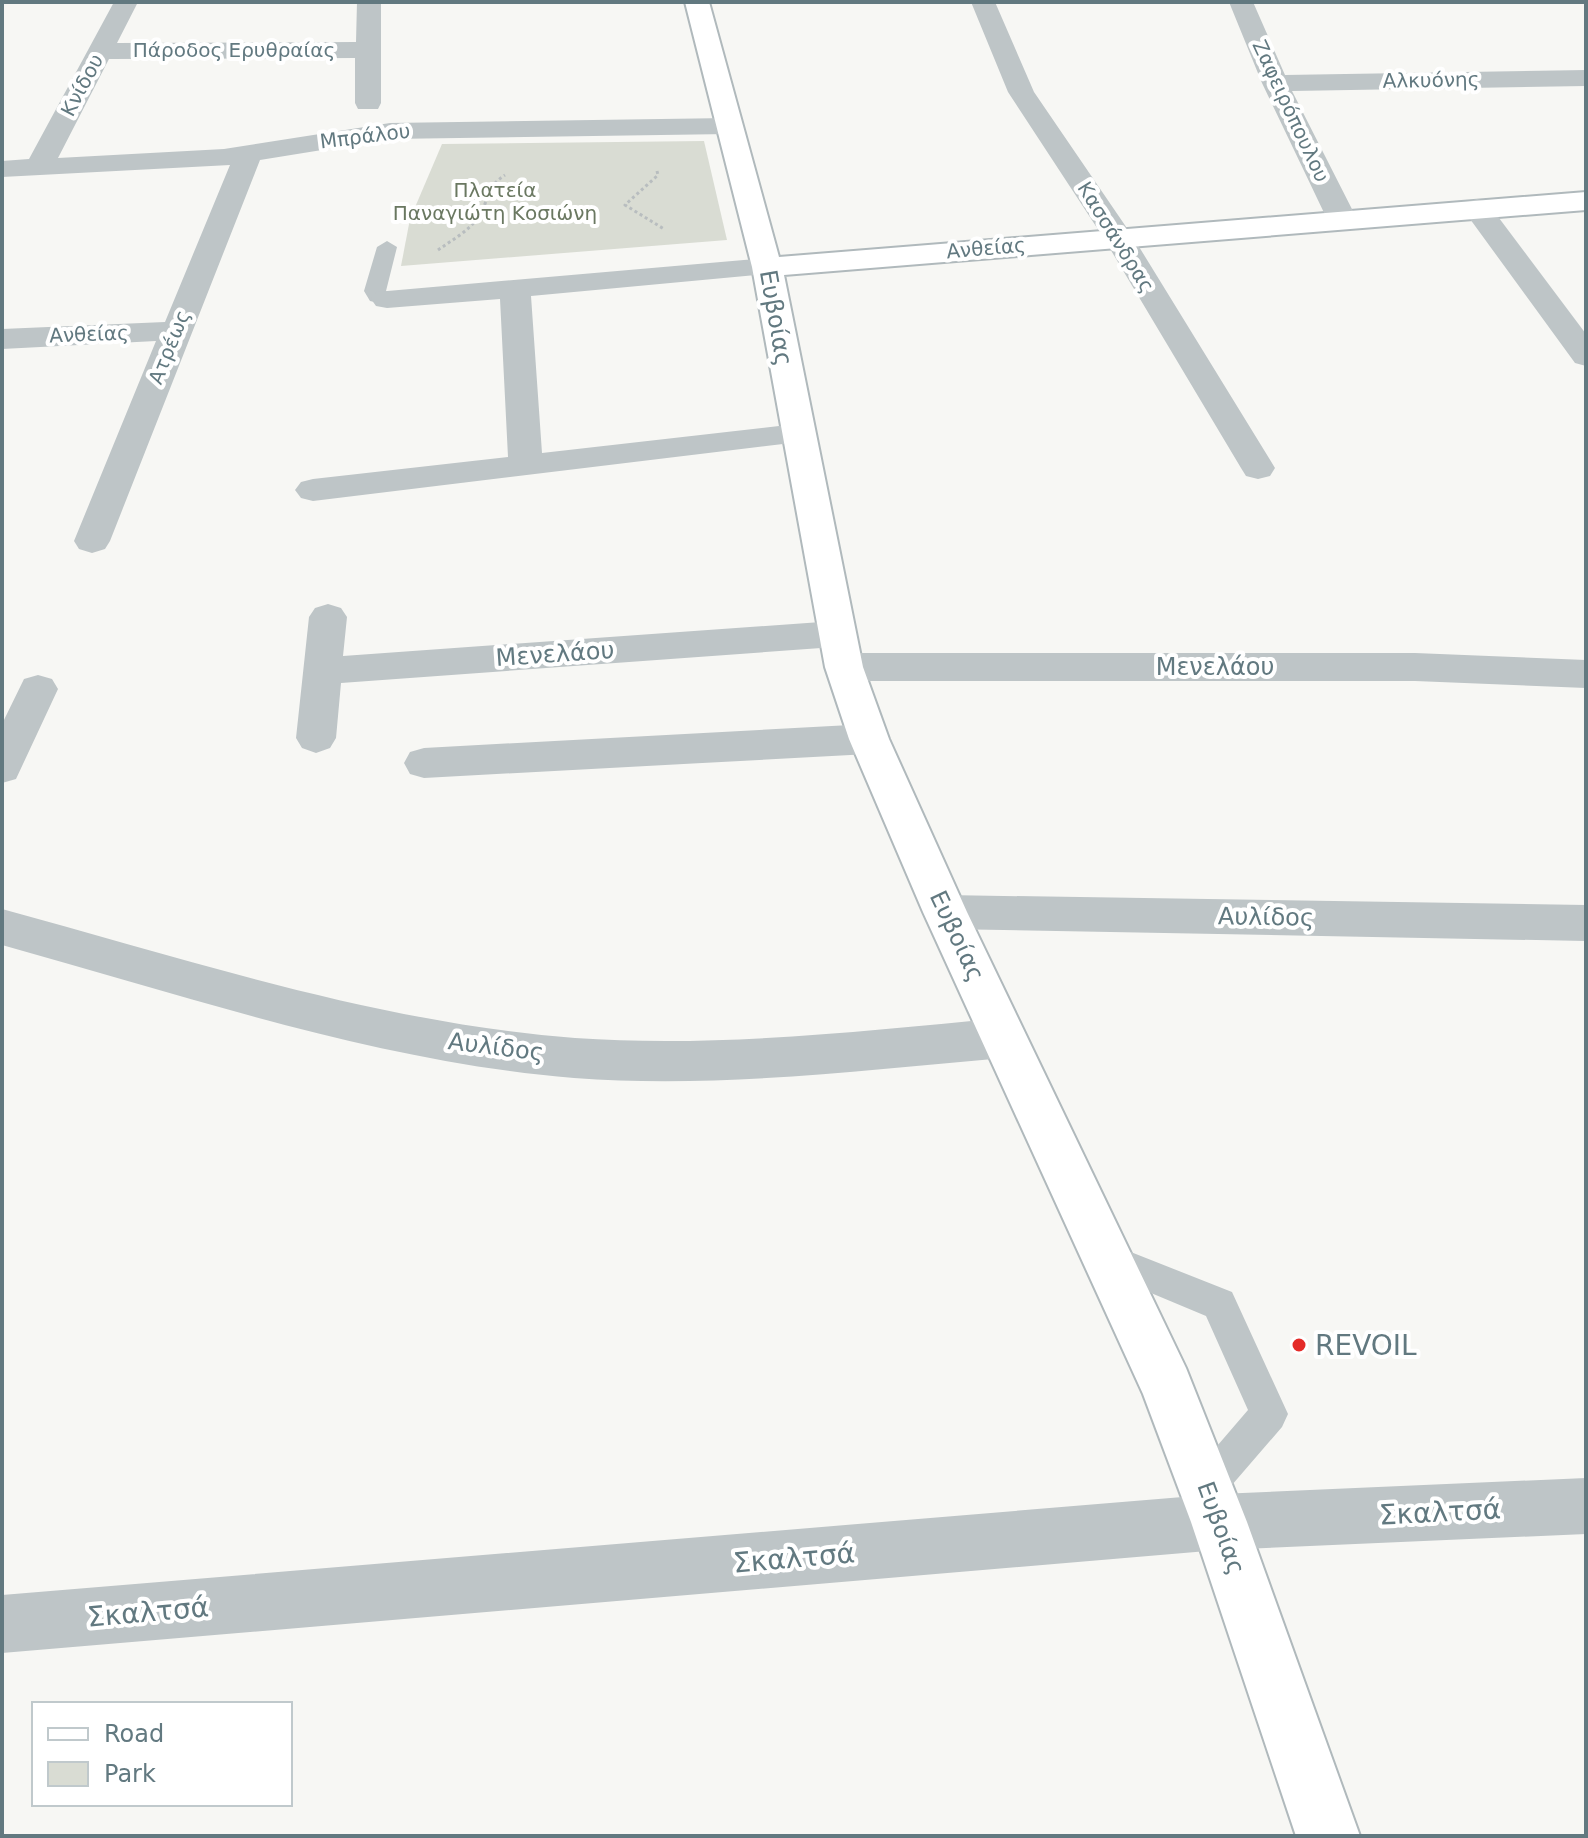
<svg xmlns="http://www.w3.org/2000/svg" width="1588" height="1838" font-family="'DejaVu Sans',sans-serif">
<rect width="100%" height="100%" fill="#f7f7f4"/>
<path fill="#d9dcd3" d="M704,141L727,240L401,266L410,219L442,144Z"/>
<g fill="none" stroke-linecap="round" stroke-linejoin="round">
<defs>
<path id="secondary" d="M685,2H709L779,257L1586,192V210L784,275L863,667L889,739L967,912L1186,1368L1247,1522L1360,1836H1296L1191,1522L1143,1394L923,912L849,739L825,667L752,267Z"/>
</defs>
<use href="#secondary" stroke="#b0b9bc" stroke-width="4"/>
<path stroke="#b8bdbf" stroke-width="3" stroke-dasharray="3 3" stroke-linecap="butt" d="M657,171L658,175L625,205L664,229
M438,250C452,240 469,231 478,217C491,198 484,189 505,175"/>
<path fill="#bec5c7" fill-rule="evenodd" d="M387,241L397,247L386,291L398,299L387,305L370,301L364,291L377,247Z
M1108,1243L1232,1292L1288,1414L1282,1427L1219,1500L1206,1506L1193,1500L1187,1487L1193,1474L1248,1410L1206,1316L1096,1270L1091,1259L1096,1248Z"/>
<path fill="#bec5c7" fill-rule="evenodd" d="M114,2H138L117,43L356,42L357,2H381V103L378,109H358L355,103V58L109,59L58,158L224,149L390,123L729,118L739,120L743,126L739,132L729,134L390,139L260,160L110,541L105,549L92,553L79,549L74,541L156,341L2,349V329L165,322L230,165L2,177V161L29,159Z
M971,2H995L1034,92L1133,237L1275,468L1270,476L1258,479L1246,476L1241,468L1103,237L1008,92Z
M1229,2H1253L1285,75L1586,70V86L1292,91L1357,219L1352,225H1332L1327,219L1262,83Z
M1477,199L1487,202L1586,334V366L1575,363L1462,208L1467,202Z
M767,258L778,261L782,267L778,273L531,296L542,453L796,424L808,427L813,434L808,441L313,501L301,498L295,490L301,482L313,479L508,457L500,299L387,308L376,306L371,299L376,292Z
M328,604L341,608L347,617L343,656L835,621L848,625L854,634L848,643L835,647L341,683L336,738L330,748L316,753L302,748L296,738L309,617L315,608Z
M844,653H1415L1586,660V688L1415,681H844L830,677L825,667L830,657Z
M38,675L52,679L58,689L16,779L2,783V724L24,679Z
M869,724L883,729L889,739L883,749L869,754L424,778L410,774L404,763L410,752L424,748Z
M945,895L1586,905V941L945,929L929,924L923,912L929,900Z
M2,909C190,960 379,1023 575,1038C717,1048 862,1031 1004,1018L1020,1024L1027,1038L1020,1052L1004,1058C862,1070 717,1089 574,1078C379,1062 190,997 2,945Z
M1586,1478V1534L1219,1550L2,1653V1595L1219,1494Z"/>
<use href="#secondary" fill="#fff" fill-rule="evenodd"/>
</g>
<circle fill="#e42b28" stroke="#fff" stroke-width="3" cx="1299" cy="1345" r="8"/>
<g text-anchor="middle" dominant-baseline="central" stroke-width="8" stroke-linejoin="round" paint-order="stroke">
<g font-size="20" fill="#627980" stroke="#fff">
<text x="234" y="50">Πάροδος Ερυθραίας</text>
<text transform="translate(1431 80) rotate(-1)">Αλκυόνης</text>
<text transform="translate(82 85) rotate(-62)">Κνίδου</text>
<text transform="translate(1291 111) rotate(65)">Ζαφειρόπουλου</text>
<text transform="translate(365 136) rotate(-7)">Μπράλου</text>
<text transform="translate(1116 237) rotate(58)">Κασσάνδρας</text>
<text transform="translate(986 248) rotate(-5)">Ανθείας</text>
<text transform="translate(89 334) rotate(-2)">Ανθείας</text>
<text transform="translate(169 347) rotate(-68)">Ατρέως</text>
</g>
<g font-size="20" fill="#6a7861" stroke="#fff">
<text x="495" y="190">Πλατεία<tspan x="495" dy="23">Παναγιώτη Κοσιώνη</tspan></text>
</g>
<g font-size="24" fill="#627980" stroke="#fff">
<text transform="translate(776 318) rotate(80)">Ευβοίας</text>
<text transform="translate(555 654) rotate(-4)">Μενελάου</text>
<text x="1215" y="667">Μενελάου</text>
<text transform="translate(1266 917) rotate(1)">Αυλίδος</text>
<text transform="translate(957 936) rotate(65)">Ευβοίας</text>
<text transform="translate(496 1047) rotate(7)">Αυλίδος</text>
<text transform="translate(1221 1528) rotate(70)">Ευβοίας</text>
</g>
<g font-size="28" fill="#627980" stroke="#fff" text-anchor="start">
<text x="1315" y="1345">REVOIL</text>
</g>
<g font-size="28" fill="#627980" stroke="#fff">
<text transform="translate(1440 1512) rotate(-3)">Σκαλτσά</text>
<text transform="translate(794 1558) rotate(-5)">Σκαλτσά</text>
<text transform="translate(148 1612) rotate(-5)">Σκαλτσά</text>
</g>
</g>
<rect width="1588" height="1838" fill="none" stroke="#627980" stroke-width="8"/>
<rect x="32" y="1702" width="260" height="104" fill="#ffffff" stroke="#c0c9cc" stroke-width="2"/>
<rect x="48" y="1728" width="40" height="12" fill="#ffffff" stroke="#c0c9cc" stroke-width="2"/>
<text x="104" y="1742" font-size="24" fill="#627980">Road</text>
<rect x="48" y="1762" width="40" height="24" fill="#d9dcd3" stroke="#c0c9cc" stroke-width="2"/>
<text x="104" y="1782" font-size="24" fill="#627980">Park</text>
</svg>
